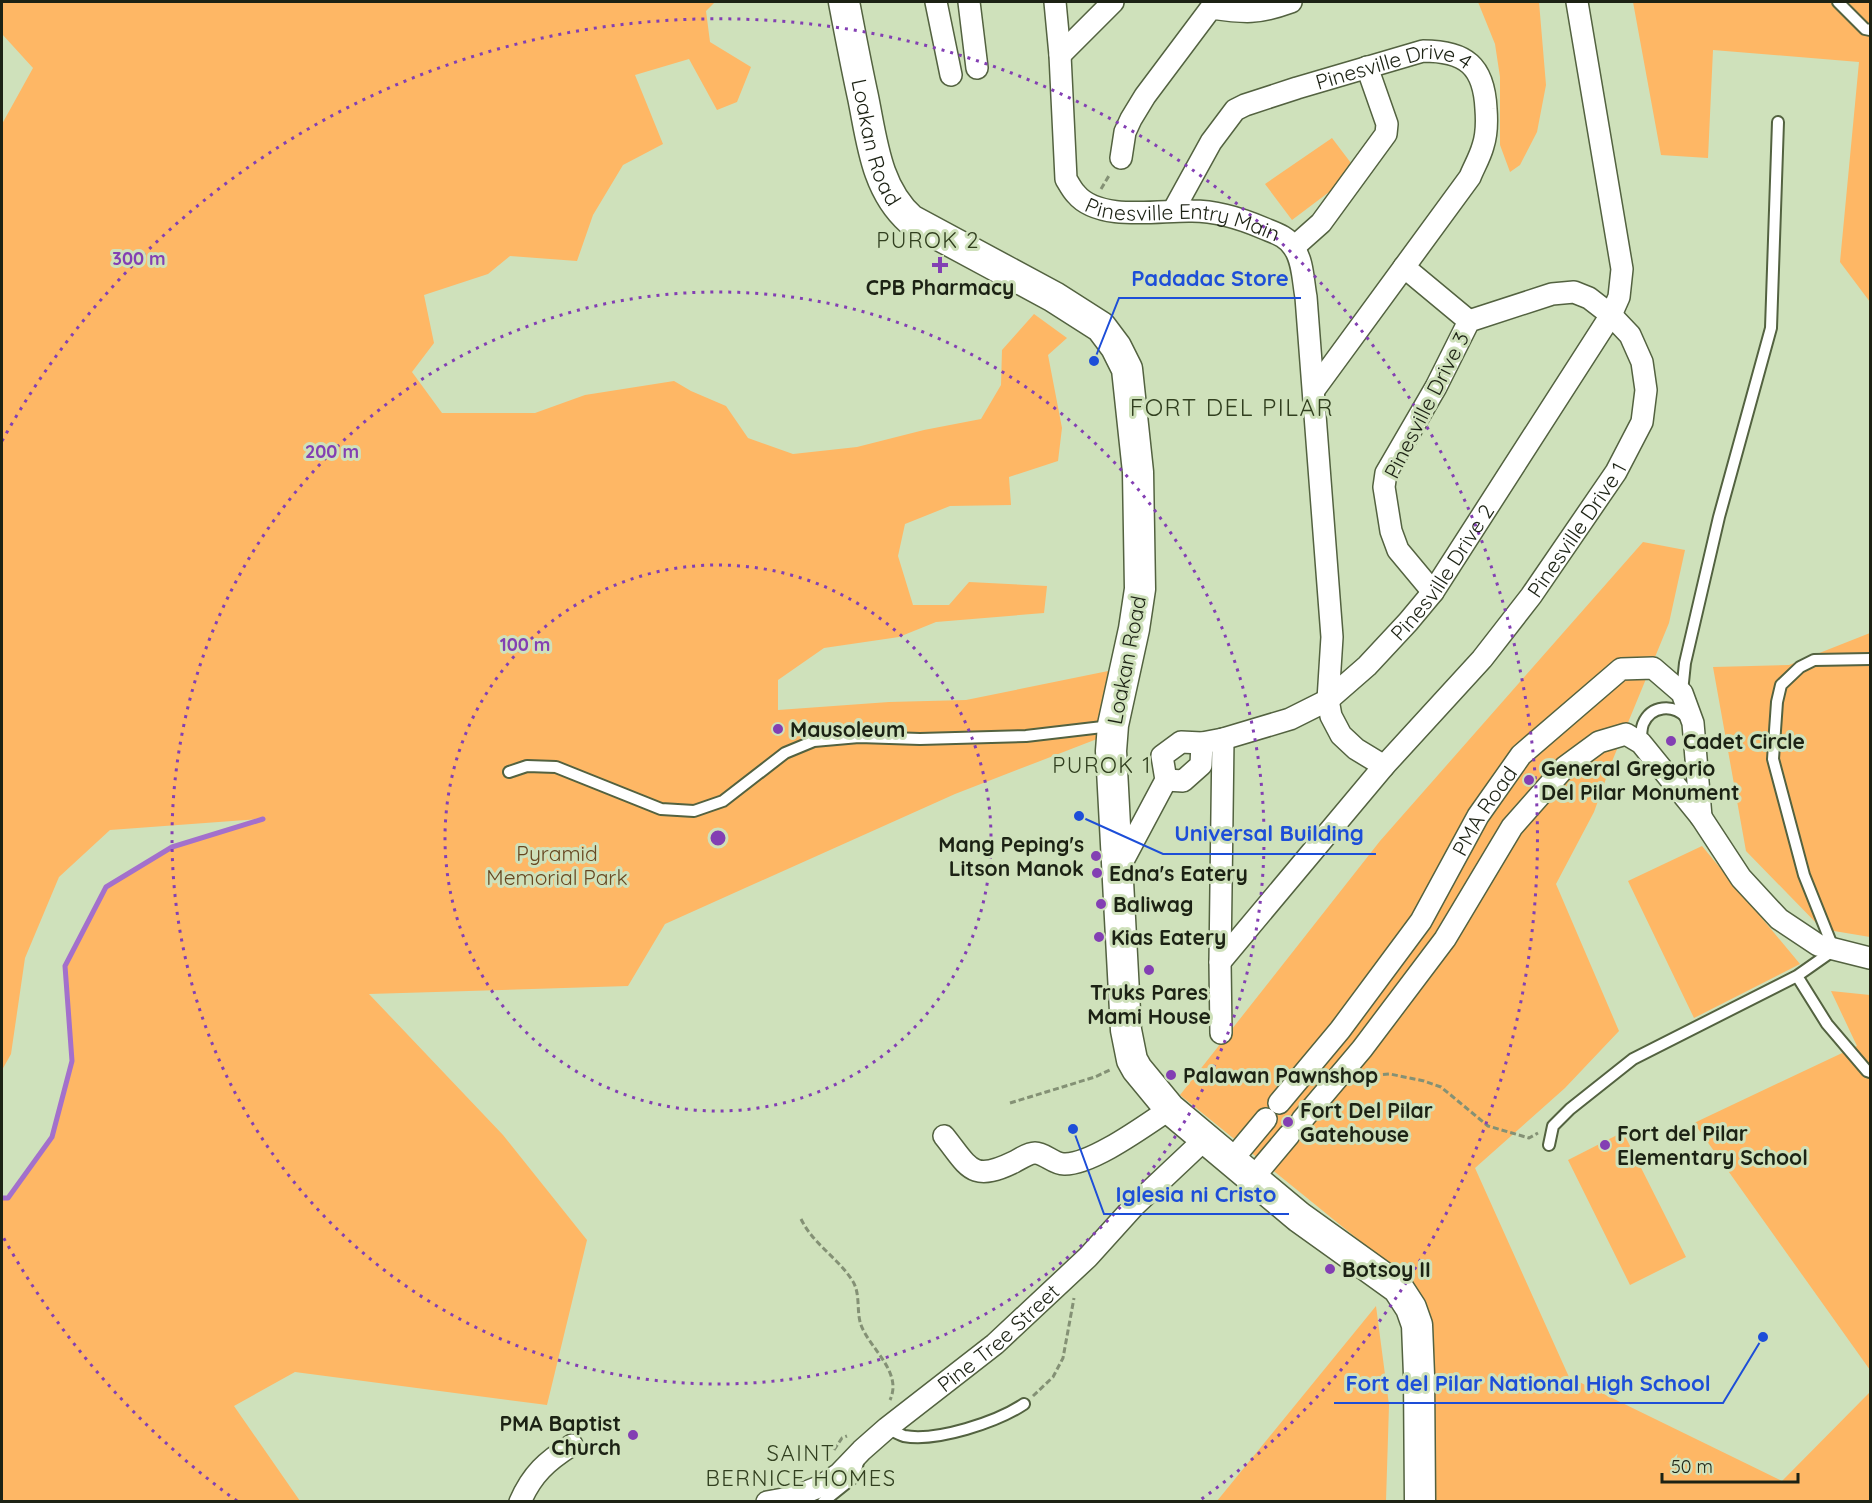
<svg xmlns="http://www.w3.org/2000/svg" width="1872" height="1503" font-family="Quicksand,sans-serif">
<rect width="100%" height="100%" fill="#cfe1bb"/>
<path fill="#feb765" d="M2,2H718H715L706,11L710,42L751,67L737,102L717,110L689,59L635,75L663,144L623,165L593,215L577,261L510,256L488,274L424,295L434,343L412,372L442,413H535L585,395L674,381L691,391L726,406L748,438L793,454L857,447L924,430L981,419L1001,385L1002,350L1034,314L1067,338L1048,355L1062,428L1058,461L1009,477L1011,505L950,506L905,524L898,556L913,605H949L969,582L1047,586L1044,613L936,622L899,637L824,648L778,680V710L889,702L966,700L1113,670L1097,739L955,794L665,924L628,986L369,994L503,1135L587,1240L547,1405L295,1372L234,1406L300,1501H2V1198H8L52,1136L72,1061L65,966L106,887L172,847L259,819L110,830L59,877L25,958L11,1054L2,1070V124L33,68L2,34Z
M1478,2H1539L1546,85L1537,132L1520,165L1510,172L1500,145V77L1495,44Z
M1633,2H1870V302L1840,262L1859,62L1713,50L1708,158L1661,155Z
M1332,138L1357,171L1292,220L1265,184Z
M1643,542L1685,550L1669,623L1613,759L1594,812L1556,884L1619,1031L1565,1088L1475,1168L1569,1377L1782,1481L1870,1392V1501H1432L1407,1279L1180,1095L1380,841Z
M1870,633V937L1822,929L1746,851L1713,667L1789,665Z
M1702,846L1800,964L1694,1018L1628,881Z
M1831,991L1870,995V1370L1694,1123L1857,1046Z
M1623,1132L1686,1257L1630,1285L1568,1160Z
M1376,1306L1389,1405L1386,1501H1217Z"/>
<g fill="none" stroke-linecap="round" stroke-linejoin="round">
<path stroke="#a370cc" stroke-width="5" d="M2,1198H8L52,1137L72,1061L65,966L106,887L172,847L263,819"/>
<defs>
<path id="lane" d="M1838,2L1865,29L1870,30
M1682,692L1685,663L1719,517L1771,328L1778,122
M1641,743C1641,737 1641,729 1643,724C1651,705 1673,704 1686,717
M509,772L527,766L556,767L661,809L694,811L723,801L785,753L814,741L859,737L920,739L1026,736L1111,726
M1797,976L1827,1024L1867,1071L1870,1072
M1549,1145L1553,1126L1570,1109L1633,1059L1797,976L1834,950L1804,875L1773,759L1777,702L1781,685L1800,667L1814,660L1870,659
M887,1428C893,1431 898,1434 904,1436C937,1442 997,1422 1024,1404
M823,1502L854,1477L859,1459"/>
<g id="street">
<path d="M936,2L951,75"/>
<path d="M969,2L977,68"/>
<path id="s1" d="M1055,2L1060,55L1066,179C1069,184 1072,190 1076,194C1099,222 1160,210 1192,211C1215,211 1242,219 1263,228C1275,233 1287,236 1294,248C1303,261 1303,281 1306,297L1332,637L1328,700L1331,716L1341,735L1356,749L1384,766"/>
<path d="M1060,55L1113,2"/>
<path d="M1121,158L1125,132L1131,119L1145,96L1211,8C1245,13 1258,14 1291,2"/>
<path id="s2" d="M1173,211L1211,142L1235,110L1245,105L1297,88L1423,51C1466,51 1484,66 1486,109C1487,122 1487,134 1483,146C1480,157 1474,167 1470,177L1314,390"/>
<path d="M1294,247L1321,223L1386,134L1387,124L1367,67"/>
<path d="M1404,267L1469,321"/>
<path d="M1166,780L1183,781L1201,765L1202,743"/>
<path id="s3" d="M1118,870L1166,780L1162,756L1181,742L1202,743L1223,739L1290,719L1328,700L1367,666L1408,622L1433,592L1611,315L1619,297L1622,269L1577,2"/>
<path id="s4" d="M1220,962L1384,766L1482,659L1531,596L1616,472L1642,422L1646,390L1642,362L1630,335L1611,315L1589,298L1574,292L1552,294L1469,321L1436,387L1393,461L1386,473L1384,487L1391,531L1398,550L1433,592"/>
<path d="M1221,1033L1220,962L1223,739"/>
<path id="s5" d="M1279,1103L1340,1030L1421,921L1478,816L1521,755L1621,669L1653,668L1682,693L1693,723L1701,817"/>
<path d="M1302,1120L1362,1049L1445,939L1512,827L1565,767L1599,742L1626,734L1641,743L1701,817L1741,878L1779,919L1818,945L1870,958"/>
<path d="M944,1136C969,1167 971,1183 1014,1162C1020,1159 1028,1153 1035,1153C1045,1153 1053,1164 1064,1164C1092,1165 1147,1124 1170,1109"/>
<path d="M1231,1161L1266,1119"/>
<path d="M1252,1179L1289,1135"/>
<path d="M520,1502C532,1474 547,1461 572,1445"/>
<path id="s6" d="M767,1502L794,1497L821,1486L839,1474L862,1450L887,1428L995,1344L1088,1257L1135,1205L1205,1139"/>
</g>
<g id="secondary">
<path id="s7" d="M844,2C850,33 856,65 863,97C872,141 876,189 911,220L1054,297L1101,327L1116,347L1127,369L1138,472L1140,589L1134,629L1113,725L1111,751L1126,1030L1132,1060L1137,1069L1170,1109L1299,1217L1398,1288L1411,1308L1417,1325L1419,1375L1420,1502"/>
</g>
</defs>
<use href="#lane" stroke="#536240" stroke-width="14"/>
<use href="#street" stroke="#536240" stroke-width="24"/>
<use href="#secondary" stroke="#536240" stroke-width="33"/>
<path stroke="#849175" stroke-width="3" stroke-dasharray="6 3" stroke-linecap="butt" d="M1101,189L1110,174
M1365,1076L1390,1074L1424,1081L1441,1087L1488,1126L1529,1138L1538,1133
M1010,1103L1095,1077L1112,1069
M801,1219C813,1244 837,1257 852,1280C861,1293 856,1311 861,1325C870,1349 903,1372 890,1400
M1033,1396L1053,1377L1063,1358L1074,1298
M834,1450L842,1438L847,1436
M937,1502H949"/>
<use href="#lane" stroke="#fff" stroke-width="10"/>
<use href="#street" stroke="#fff" stroke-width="21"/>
<use href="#secondary" stroke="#fff" stroke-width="30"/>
</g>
<g fill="none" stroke="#833fb3" stroke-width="3" stroke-dasharray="3 6">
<circle cx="718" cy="838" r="273"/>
<circle cx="718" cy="838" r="546"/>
<path d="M237 1501A819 819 0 0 1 2 1235M2 441A819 819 0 1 1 1199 1501"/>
</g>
<g fill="#833fb3" stroke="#cfe1bb" stroke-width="2">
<path d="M937 256h6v6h6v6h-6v6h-6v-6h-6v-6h6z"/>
<circle cx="778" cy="729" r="6"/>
<circle cx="1671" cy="741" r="6"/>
<circle cx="1529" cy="780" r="6"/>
<circle cx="1096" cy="856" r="6"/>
<circle cx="1097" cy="873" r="6"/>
<circle cx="1101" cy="904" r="6"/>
<circle cx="1099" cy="937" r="6"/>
<circle cx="1149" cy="970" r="6"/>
<circle cx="1171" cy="1075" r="6"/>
<circle cx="1288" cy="1122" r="6"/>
<circle cx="1605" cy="1145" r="6"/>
<circle cx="1330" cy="1269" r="6"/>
<circle cx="633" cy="1435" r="6"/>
</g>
<g text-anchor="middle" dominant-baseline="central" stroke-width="6" stroke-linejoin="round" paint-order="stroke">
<g font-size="21" fill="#1c2214" stroke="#cfe1bb">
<text stroke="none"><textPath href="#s2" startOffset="285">Pinesville Drive 4</textPath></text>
<text stroke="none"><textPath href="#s7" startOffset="144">Loakan Road</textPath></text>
<text stroke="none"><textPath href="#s1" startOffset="308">Pinesville Entry Main</textPath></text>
<text transform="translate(1426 405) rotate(-63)">Pinesville Drive 3</text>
<text stroke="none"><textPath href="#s4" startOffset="561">Pinesville Drive 1</textPath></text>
<text stroke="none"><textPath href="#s3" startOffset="477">Pinesville Drive 2</textPath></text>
<text transform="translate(1126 660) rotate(-79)">Loakan Road</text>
<text stroke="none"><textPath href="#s5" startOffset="358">PMA Road</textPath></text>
<text stroke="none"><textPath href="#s6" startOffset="288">Pine Tree Street</textPath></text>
</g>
<g font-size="21" font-weight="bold" fill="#1c2214" stroke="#cfe1bb" text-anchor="start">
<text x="940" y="287" text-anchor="middle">CPB Pharmacy</text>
<text x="790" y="729">Mausoleum</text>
<text x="1683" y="741">Cadet Circle</text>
<text x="1541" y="768">General Gregorio<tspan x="1541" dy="24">Del Pilar Monument</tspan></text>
<text x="1084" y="844" text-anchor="end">Mang Peping's<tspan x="1084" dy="24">Litson Manok</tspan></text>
<text x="1109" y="873">Edna's Eatery</text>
<text x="1113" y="904">Baliwag</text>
<text x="1111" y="937">Kias Eatery</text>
<text x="1149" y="992" text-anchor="middle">Truks Pares<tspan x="1149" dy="24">Mami House</tspan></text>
<text x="1183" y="1075">Palawan Pawnshop</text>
<text x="1300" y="1110">Fort Del Pilar<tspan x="1300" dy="24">Gatehouse</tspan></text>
<text x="1617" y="1133">Fort del Pilar<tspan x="1617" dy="24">Elementary School</tspan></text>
<text x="1342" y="1269">Botsoy II</text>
<text x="621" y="1423" text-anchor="end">PMA Baptist<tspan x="621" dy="24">Church</tspan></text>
</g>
<g font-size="21" fill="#674721" stroke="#cfe1bb">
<text x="557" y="853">Pyramid<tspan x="557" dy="24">Memorial Park</tspan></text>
</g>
<g font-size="22" letter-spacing="1.5" fill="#313f1f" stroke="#cfe1bb">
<text x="928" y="240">PUROK 2</text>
<text x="1102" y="765">PUROK 1</text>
<text x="801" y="1453">SAINT<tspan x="801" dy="25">BERNICE HOMES</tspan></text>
</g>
<g font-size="24" letter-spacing="1.5" fill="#313f1f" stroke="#cfe1bb">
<text x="1232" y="407">FORT DEL PILAR</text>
</g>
</g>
<circle cx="718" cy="838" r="9" fill="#833fb3" stroke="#cfe1bb" stroke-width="3"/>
<g font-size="18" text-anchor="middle" font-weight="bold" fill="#833fb3" stroke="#cfe1bb" stroke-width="6" stroke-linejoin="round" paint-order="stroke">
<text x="139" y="265">300 m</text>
<text x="332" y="458">200 m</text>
<text x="525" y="651">100 m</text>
</g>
<path fill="none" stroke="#1d4ed8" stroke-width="2" d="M1094 361L1119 298H1301M1079 816L1163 854H1376M1073 1129L1104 1214H1289M1763 1337L1723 1403H1334"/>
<g fill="#1d4ed8" stroke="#cfe1bb" stroke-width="2">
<circle cx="1094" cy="361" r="6"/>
<circle cx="1079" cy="816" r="6"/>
<circle cx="1073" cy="1129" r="6"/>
<circle cx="1763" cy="1337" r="6"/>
</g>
<g font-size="22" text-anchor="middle" font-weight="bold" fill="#1d4ed8" stroke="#cfe1bb" stroke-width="6" stroke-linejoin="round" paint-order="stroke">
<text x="1210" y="286">Padadac Store</text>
<text x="1269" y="841">Universal Building</text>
<text x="1196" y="1202">Iglesia ni Cristo</text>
<text x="1528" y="1391">Fort del Pilar National High School</text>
</g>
<rect width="1872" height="1503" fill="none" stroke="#1c2214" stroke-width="6"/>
<path d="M1662 1473v9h136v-9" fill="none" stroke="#1c2214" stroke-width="3"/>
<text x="1671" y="1473" font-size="18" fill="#1c2214" stroke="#cfe1bb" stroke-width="4.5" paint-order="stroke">50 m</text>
</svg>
